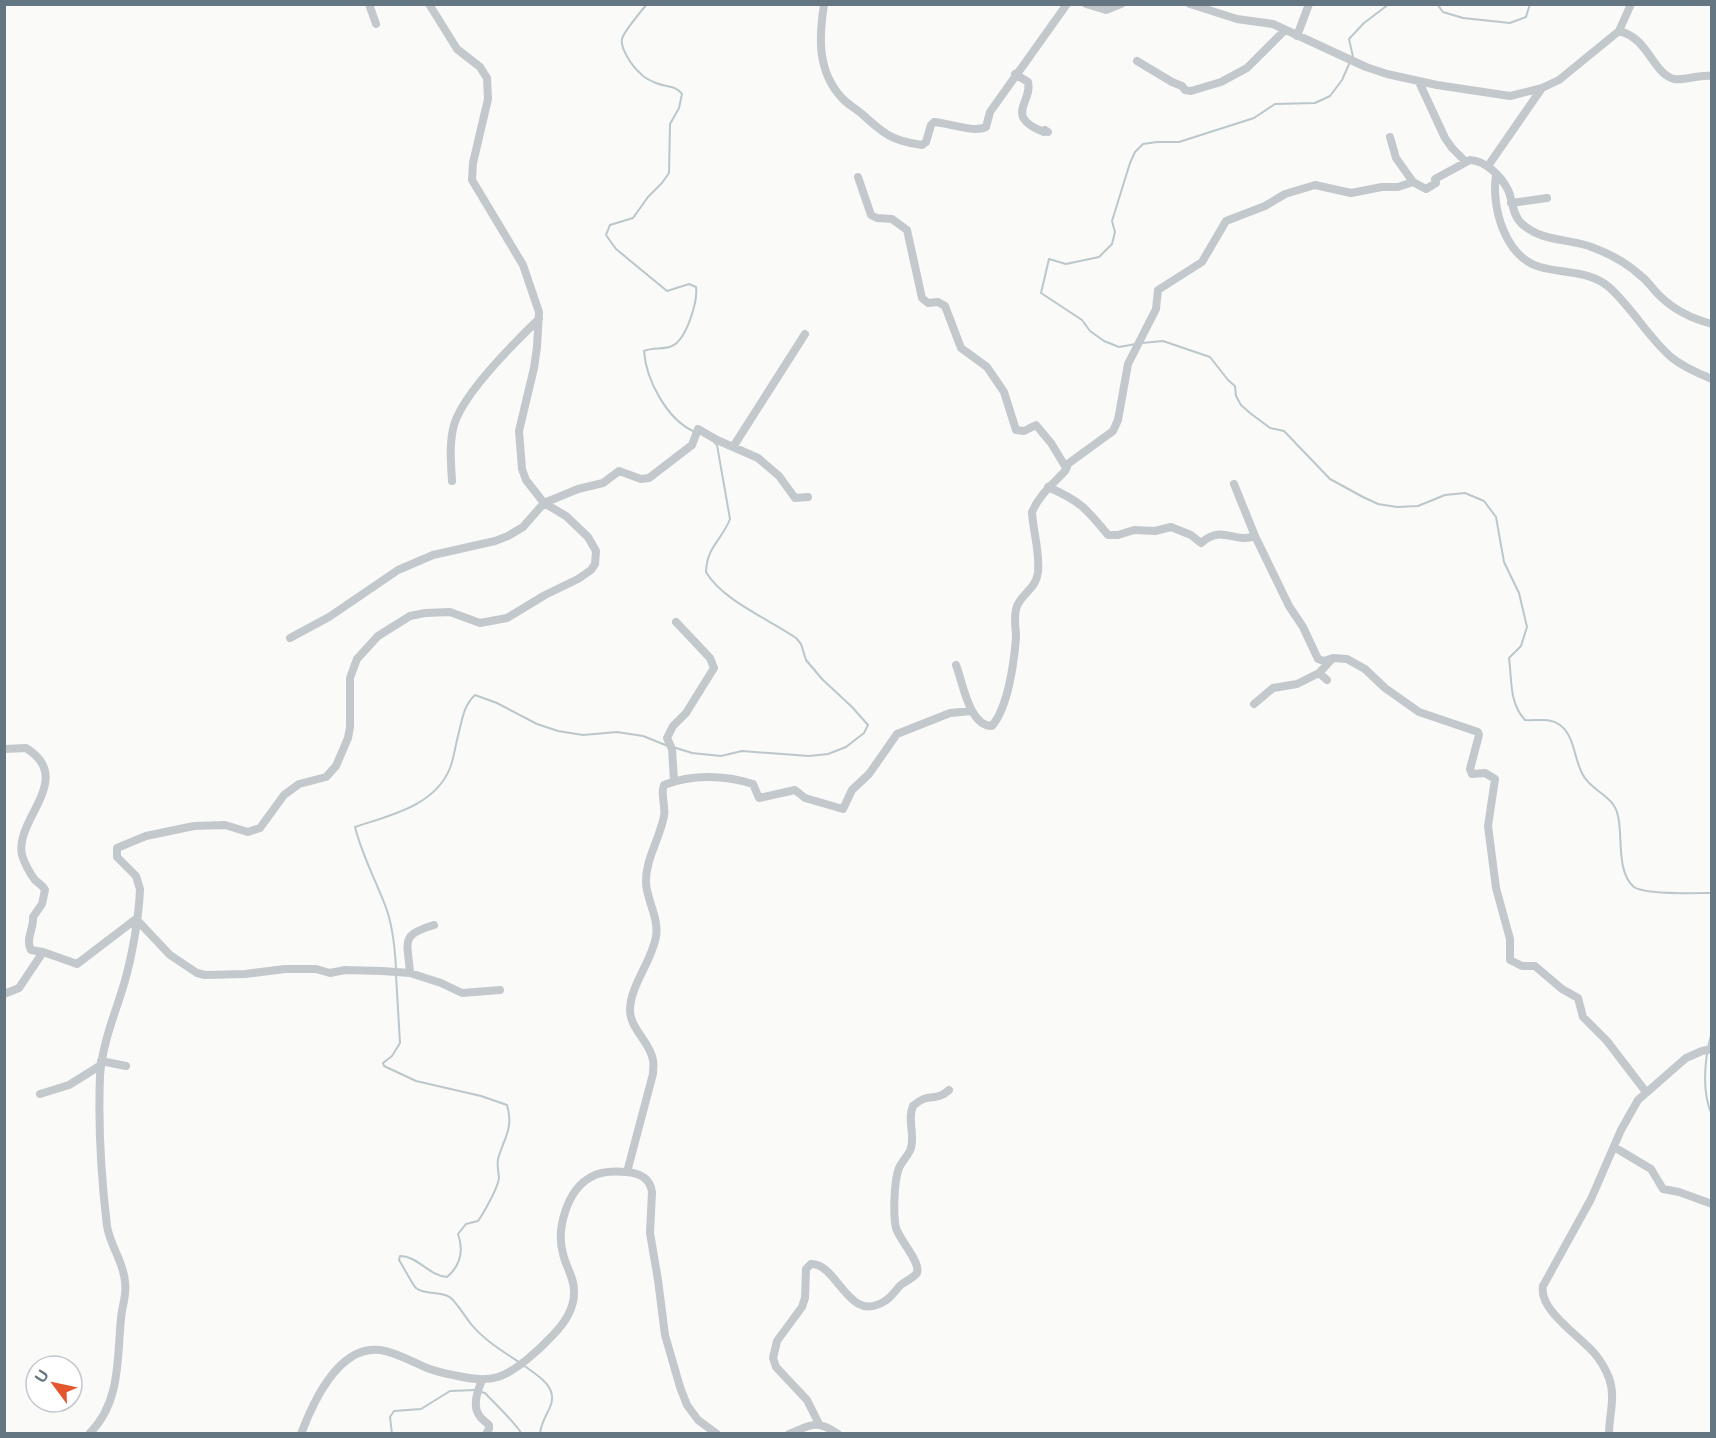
<svg xmlns="http://www.w3.org/2000/svg" width="1716" height="1438" font-family="Helvetica,sans-serif">
<rect width="100%" height="100%" fill="#fafaf8"/>
<g fill="none" stroke-linecap="round" stroke-linejoin="round">
<path stroke="#bbc7cb" stroke-width="2" d="M647,4C642,10 623,33 622,39C620,49 633,67 640,73C643,77 651,81 656,83C665,87 676,85 682,94L679,108L670,124L669,173L662,183L648,197L633,218L610,225L606,235L616,249L667,291L689,284L696,287C698,302 686,340 672,346C663,350 653,347 644,351C646,380 667,419 693,431
M1437,4L1443,12L1463,18L1510,23L1526,17L1530,4
M1353,57L1349,39L1364,23L1389,4
M1142,343L1163,341L1210,357L1228,380L1235,386L1236,396L1241,405L1250,413L1270,428L1284,431L1330,479L1363,497L1378,504L1397,507L1418,506L1445,495L1465,493L1484,501L1496,517L1504,562L1519,593L1527,627L1521,646L1509,658C1512,680 1509,703 1525,720C1538,721 1549,717 1560,725C1575,736 1574,760 1583,775C1592,792 1614,795 1618,816C1623,836 1616,872 1634,887C1645,895 1696,893 1712,893
M1136,344L1119,347L1104,341L1090,331L1082,320L1041,293L1049,259L1066,264L1099,257L1112,244L1115,232L1112,221L1130,163L1135,152L1143,144L1157,142H1179L1254,118L1275,104L1315,103L1330,96L1342,80L1350,62
M673,747L692,753L721,756L742,751L809,756L828,754L846,747L864,733L868,725L852,707L822,679L806,660L801,644L796,638C769,619 723,601 706,572C707,546 722,540 730,519L717,445L714,442
M396,969C395,948 393,925 385,905C375,879 362,855 355,827C390,815 435,806 450,768C454,758 455,747 458,736C462,721 463,706 475,695L497,703L537,724L558,731L583,735L617,732L643,736L668,746
M396,975L400,1043L392,1056L383,1063L384,1066L416,1081L481,1096L507,1105C514,1128 504,1138 498,1159C497,1167 498,1170 499,1177C499,1187 481,1217 478,1221L466,1224L458,1234C464,1251 461,1265 447,1277C429,1276 418,1256 400,1256L399,1260C403,1266 412,1284 416,1288C426,1296 441,1290 451,1298C459,1306 464,1315 471,1324C484,1340 502,1351 519,1362
M1708,1048L1712,1031
M1707,1053C1704,1074 1703,1096 1712,1115
M523,1365C537,1375 559,1387 550,1407C546,1417 541,1422 540,1434
M481,1392L485,1393C496,1405 513,1420 522,1434
M392,1434L390,1417L394,1411L421,1409L450,1391L475,1390"/>
<path stroke="#c3c8cc" stroke-width="8" d="M369,4L376,24
M824,4C819,37 817,70 841,97C847,104 855,108 862,114C884,134 892,141 922,145L926,142L931,125L934,122C949,123 973,133 986,127L990,112L1067,4
M1086,4L1106,10L1121,4
M1190,4L1237,19L1273,24L1366,67L1387,74L1437,85L1510,96L1542,88L1559,80L1619,31C1649,38 1652,73 1674,79C1686,81 1699,74 1712,76
M1619,31L1631,4
M1297,36L1309,4
M1137,61L1172,82L1182,86L1185,90L1191,91L1221,82L1247,68L1285,30
M1015,74L1028,82C1033,102 1003,116 1044,132L1045,130L1048,132
M1419,82L1445,138L1452,148L1466,162
M1390,137L1396,158L1413,182
M1488,166L1542,88
M1496,175C1491,207 1505,257 1540,267C1564,274 1590,270 1610,288C1633,309 1648,337 1671,357C1683,367 1697,373 1712,379
M858,177L871,215L877,218L892,219L907,230L922,298L928,303L938,302L945,306L961,348L987,367L1004,392L1016,430L1024,431L1036,425L1051,443L1065,466
M1511,203L1547,198
M733,447L805,334
M452,481C451,463 449,443 454,425C463,394 515,342 539,319
M1234,484L1255,536
M1048,487C1080,501 1086,508 1108,535H1118L1134,530L1155,531L1171,527L1191,535L1201,543C1222,524 1234,544 1255,536L1289,606L1303,627L1318,659L1324,661L1333,658L1347,659L1365,669L1385,688L1419,712L1478,732L1479,735L1470,769L1472,774L1485,773L1495,779L1488,826L1496,888L1510,939V960L1522,966H1535L1562,989L1578,998L1583,1017L1607,1041L1646,1092
M290,638L329,617L398,570L433,555L495,541L508,536L523,527L544,503L578,489L603,483L619,471L641,479L649,478L692,445L698,429L717,440L758,458L779,476L795,498L808,497
M956,665C963,683 969,726 992,726C1008,707 1014,663 1016,638C1016,627 1013,617 1017,606C1023,592 1036,589 1038,572C1040,551 1033,532 1032,512C1039,495 1053,484 1065,471L1067,467L1065,466L1113,431L1118,420L1128,364L1156,309L1158,290L1202,262L1226,221L1265,206L1285,194L1315,185L1351,193L1382,187H1398L1413,182L1426,189L1436,183L1435,179L1470,160C1486,161 1501,176 1508,190C1513,201 1512,214 1521,223C1542,243 1571,238 1594,248C1610,254 1628,264 1641,276C1649,282 1653,290 1660,296C1674,310 1693,319 1712,324
M1319,673L1327,680
M1254,704L1273,688L1297,684L1319,673L1332,659
M4,749L26,748C76,779 14,819 22,855C24,862 30,874 35,880C39,884 43,885 45,890L42,904L33,917C34,929 25,939 31,950L43,952L77,964L136,919L170,955L197,973L205,975L245,974L285,969H316L330,973L345,970L382,971L410,973L441,983L462,993L500,990
M674,781L672,749L667,738L673,726L686,713L714,668L710,658L676,622
M410,973C408,942 399,935 434,925
M4,994L19,988L43,952
M101,1061L126,1066
M40,1094L69,1085L101,1065
M1614,1147L1651,1169L1663,1189L1679,1192L1712,1204
M627,1172L653,1074C653,1069 654,1064 653,1060C650,1042 630,1029 630,1010C630,986 651,963 656,937C659,917 647,901 646,883C645,860 660,838 664,816C666,806 660,794 664,785C692,774 725,775 753,784L759,798L795,790L805,798L843,809L852,790L869,774L897,734L950,713L972,711
M482,1380C478,1390 472,1405 479,1415C481,1419 486,1422 489,1425V1429L486,1434
M819,1424L807,1400L776,1367L773,1358L777,1341L802,1307L805,1298L806,1269L811,1264C838,1263 848,1325 885,1301C892,1297 896,1289 902,1284C908,1280 913,1278 917,1273C921,1262 900,1241 896,1228C893,1215 894,1180 899,1168C902,1161 909,1155 911,1148C915,1134 907,1119 913,1106C929,1091 935,1103 949,1090
M89,1434C121,1403 117,1358 121,1318C122,1306 127,1295 125,1282C124,1262 110,1246 107,1226C101,1176 98,1126 100,1076C102,1044 115,1014 124,984C132,957 139,917 140,889L136,876L117,857V848L146,836L194,826L225,825L248,832L260,828L284,795L299,784L326,777L336,766L348,738L350,727V678L354,667L357,659L378,636L410,616L425,613L450,612L480,623L507,618L545,595L578,579L591,570L595,564L596,551L588,537L566,516L544,503L526,480L522,469L519,431L534,368L537,347L539,312L523,265L472,180L473,163L488,99L487,78L480,67L457,49L429,4
M301,1434C313,1402 339,1345 380,1350C396,1352 412,1362 427,1368C437,1372 447,1374 458,1376C471,1379 485,1381 498,1377C515,1372 540,1349 552,1336C563,1325 574,1309 574,1293C575,1279 566,1267 563,1254C556,1229 567,1190 591,1177C601,1171 615,1171 626,1172C640,1173 650,1178 652,1192L650,1233L658,1280L665,1335L680,1387L687,1405L698,1420L717,1434
M789,1434C811,1425 816,1419 838,1434
M1609,1434C1609,1415 1616,1397 1609,1378C1606,1370 1600,1360 1595,1354C1581,1337 1538,1310 1543,1286L1591,1199L1621,1130L1638,1100L1686,1058L1702,1051L1712,1049"/>
</g>
<rect width="1716" height="1438" fill="none" stroke="#657683" stroke-width="12"/>
<g transform="translate(54 1384) rotate(303)"><circle r="28" fill="#ffffff" stroke="#c1c8cd" stroke-width="1.5"/>
<path d="M0-4.5L10 22L0 15L-10 22Z" fill="#e4572e"/>
<text y="-9" font-size="16" font-weight="bold" text-anchor="middle" fill="#657683">U</text>
</g>
</svg>
